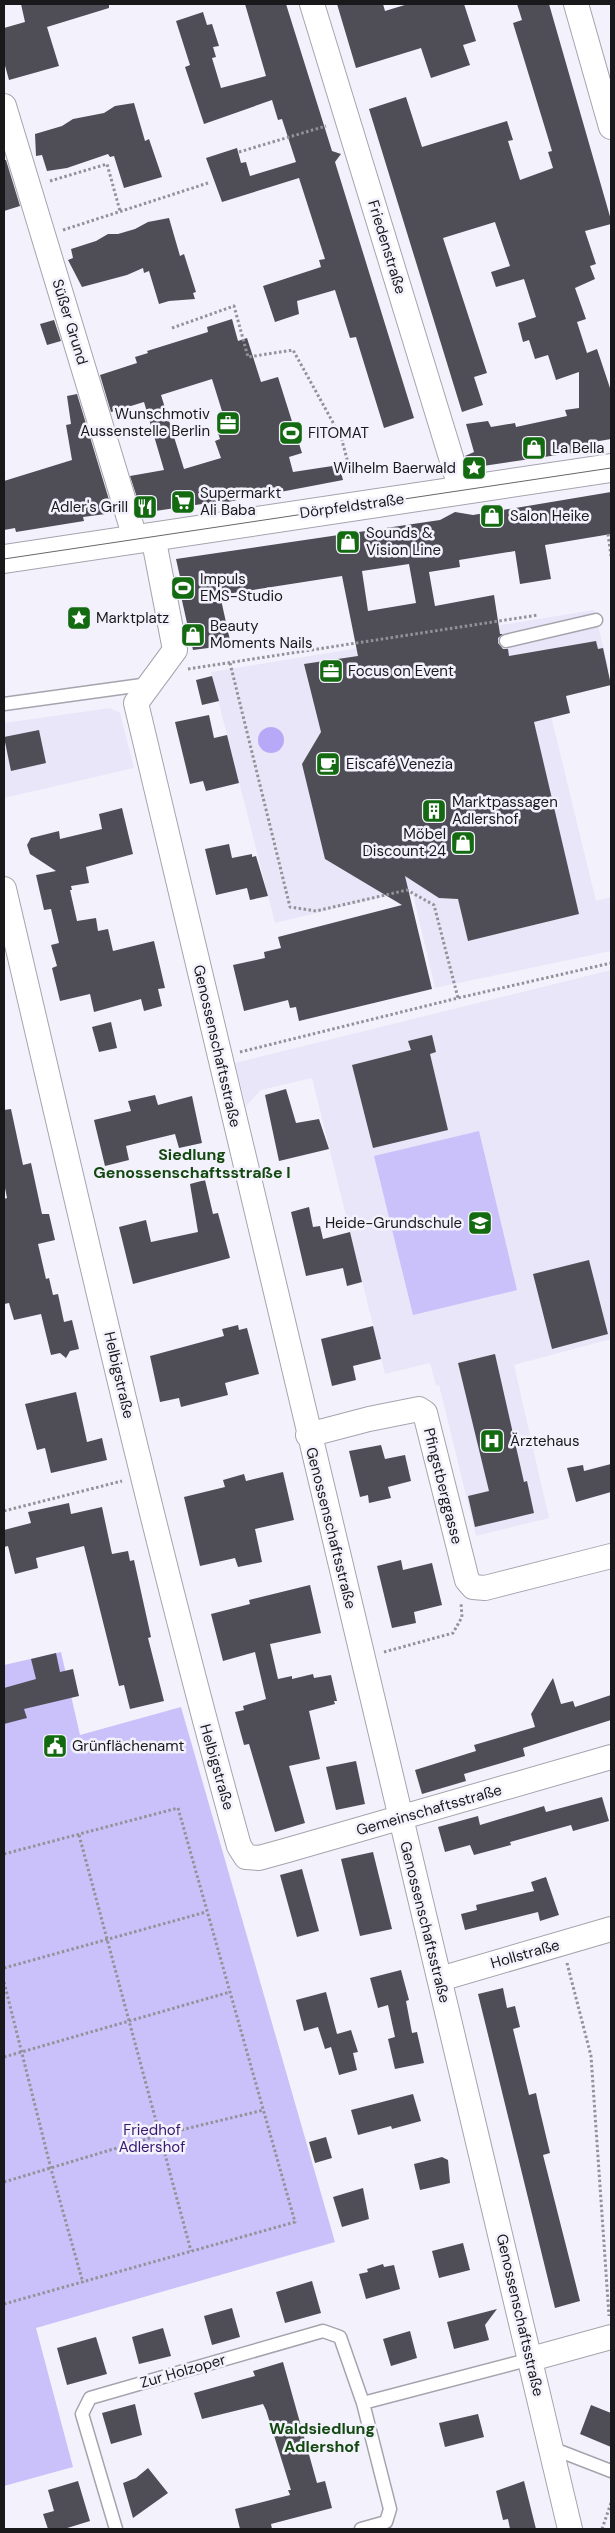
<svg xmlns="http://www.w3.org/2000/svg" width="615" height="2533" font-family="'DM Sans',sans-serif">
<rect width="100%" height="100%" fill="#f3f2fc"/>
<path fill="#e8e6f8" d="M594,610L609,670L544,687L596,901L611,897V951L435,988L412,890L275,923L211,672Z
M110,708L120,713L134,768L4,798V723Z
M611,970V1339L514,1365L549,1518L476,1536L439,1385L436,1386L430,1363L385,1374L312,1078L261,1090L246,1106L235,1063Z"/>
<path fill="#cbc1fa" d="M479,1131L517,1290L413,1315L374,1156Z
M61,1652L80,1735L181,1707L335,2242L36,2328L73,2467L4,2486V1665Z"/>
<path fill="#b8a9f8" d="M258 740a13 13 0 1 1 26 0a13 13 0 1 1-26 0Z"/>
<path fill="#4f4e57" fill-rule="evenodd" d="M21,4H109V8L47,27L59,66L9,80L4,62V28L25,22Z
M245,4H286L332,151L341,154L335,162L414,418L384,428L356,337L350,338L335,290L297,301L299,314L275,322L263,286L321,267L319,260L325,259L299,178L222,202L206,158L237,148L241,163L246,162L250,176L296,162L282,119L278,120L272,100L204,124L185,67L190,65L176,21L203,12L207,25L212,24L219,46L213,47L216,57L212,58L221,88L266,76Z
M337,4H383L385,11L408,4H464L476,41L463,45L470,65L431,78L421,48L356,68Z
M517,4H549L611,220V224L585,231L596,264L590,266L595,279L575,288L586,319L577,322L587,353L597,349L611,391V439L576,445L578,452L483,466L465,456L474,452L466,424L488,421L491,427L515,423L516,427L567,416L565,410L579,408V372L556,380L548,355L535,359L529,340L523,342L518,323L536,317L524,279L496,287L491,272L510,266L495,222L443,238L487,373L474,377L483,405L462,412L369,109L406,97L422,147L507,121L513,140L508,141L520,180L553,168L548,152L552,151L513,23L522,20Z
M134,103L145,141L149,139L162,177L124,188L114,156L110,157L108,154L67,168L47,171L42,155L36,156L35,134L62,126L73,119L104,113L115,106Z
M4,160H6L20,206L4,211Z
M169,218L180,256L184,254L196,292L193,293L195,299L169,301L159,304L149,271L144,273L143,268L127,275L82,287L68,260L73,258L71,249L96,241L108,234H118L135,229L148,222Z
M232,319L238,341L247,338L261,382L278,377L302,453L289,457L293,472L339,465L343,480L222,503V501L142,513L130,476L164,470L144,402L111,412L100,375L137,363L135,357L148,353L147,351L208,332L207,327ZM212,379L226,424L216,427L220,439L215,441L221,458L184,469L161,395Z
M54,320L61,341L47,345L40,324Z
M77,394L113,513L83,517L84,521L16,532L15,528L4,530V481L72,460L66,425L71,424L67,396Z
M611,492V534L545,545L551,579L520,584L515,551L459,560L460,567L429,572L435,606L494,595L500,634H503L498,638V643L503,649H508L509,656L596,641L598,649L603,648L611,685L566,696L570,713L534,722L579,914L468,941L458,899L439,898L405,876L432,989L299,1021L296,1007L290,1008L288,1000L244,1011L233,965L265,958L264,952L281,948L278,937L402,905L325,859L302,764L321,732L304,664L358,656L342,576L220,595L231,645L193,650L177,578L180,577L176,559L440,520L455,512L473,515ZM409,564L416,603L368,611L362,571Z
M212,676L219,701L202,705L196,680Z
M209,715L214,738L227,735L239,783L206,791L203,781L190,784L175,722Z
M39,730L46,763L11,771L4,737Z
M122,808L133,854L86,867L89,883L71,886L72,890H70L77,921L96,918L98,931L108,929L113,951L154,941L165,988L158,989L162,1006L144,1011L141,999L94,1012L90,994L60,1001L52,968L57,966L51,945L59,943L51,909L44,910L36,875L56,871L30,854L27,845L31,838L59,831L60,839L102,829L99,814Z
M229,844L232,858L252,854V857L256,856L268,896L250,900L247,888L216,895L205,849Z
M111,1022L117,1048L99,1052L92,1027Z
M432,1035L436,1052L430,1054L448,1130L373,1148L352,1065L411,1050L408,1041Z
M286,1089L296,1123L319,1119L329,1149L279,1161L265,1095Z
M155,1095L158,1105L192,1096L202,1143L179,1148L175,1134L150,1140L126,1146L129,1160L105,1166L94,1120L131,1111L128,1101Z
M11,1109L23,1165L31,1163L42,1214H49L55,1240L38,1244L46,1279L49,1278L53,1295L58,1294L64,1322L72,1320L79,1349L70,1351L66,1358L60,1353L51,1355L41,1314L14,1320L9,1303L4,1304V1199L7,1198L4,1183V1110Z
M205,1180L213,1214L218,1213L230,1258L133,1284L119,1227L146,1220L151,1242L198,1232L190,1184Z
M309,1207L313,1227L320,1226L323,1239L350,1232L362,1282L347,1286L343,1268L306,1276L291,1212Z
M589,1260L608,1334L552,1349L533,1274Z
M238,1325L239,1330L247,1328L259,1374L225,1383L228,1395L181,1407L179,1398L160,1402L150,1356L224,1336L222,1329Z
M373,1326L381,1359L353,1366L356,1380L332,1386L321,1339Z
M495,1354L524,1482L527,1481L534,1513L475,1527L468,1496L489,1491L458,1363Z
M76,1392L87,1442L102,1438L107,1460L51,1473L45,1448L37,1450L25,1404Z
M381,1445L385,1459L405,1455L411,1481L388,1487L391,1498L369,1503L368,1495L360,1497L349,1451Z
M611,1464V1492L576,1502L567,1468L583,1465L584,1471Z
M283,1472L294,1520L255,1529L262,1562L238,1567L235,1558L200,1566L184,1497L225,1487L223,1480L244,1474L246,1481Z
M69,1503L71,1514L102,1507L112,1554L128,1551L130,1561L134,1560L151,1637L148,1638L164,1701L130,1709L124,1685L119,1686L84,1546L36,1558L38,1568L15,1574L8,1546L4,1547V1530L31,1523L28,1512Z
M401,1560L403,1570L432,1563L442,1605L414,1612L416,1623L392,1628L377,1566Z
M310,1585L321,1633L270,1644L278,1679L292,1676V1679L313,1674L314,1678L331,1675L337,1701H334L335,1704L309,1711L320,1759L289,1766L305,1823L275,1832L249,1744L244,1745L235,1712L244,1710L243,1706L266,1699L255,1652L223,1661L211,1614L250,1604L249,1600Z
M56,1653L60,1672L73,1669L79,1696L24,1709L27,1718L4,1724V1688L36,1679L31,1659Z
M553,1678L561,1704L573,1701L575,1707L611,1695V1720L523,1748L525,1756L464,1774L466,1781L422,1794L415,1770L476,1751L474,1745L535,1727L531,1714Z
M356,1761L365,1804L336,1810L326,1767Z
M602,1797L609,1821L573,1831L571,1825L510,1842L511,1845L474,1855L470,1845L445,1852L438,1827L478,1816L480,1825L544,1806L546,1812Z
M373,1852L392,1929L360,1936L341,1859Z
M302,1869L319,1931L297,1937L280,1875Z
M546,1877L559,1915L540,1921L538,1912L465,1930L461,1914L477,1910L476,1905L534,1891L531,1882Z
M401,1970L409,2000L406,2001L412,2033L417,2032L424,2063L395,2069L388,2039L395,2037L388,2005L378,2008L370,1978Z
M503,1988L507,2008L515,2006L520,2027L513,2029L529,2095L536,2093L539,2107L550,2153L543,2155L580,2301L555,2308L478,1994Z
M326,1992L337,2034L351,2030L358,2052L353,2053L357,2070L339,2075L331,2047L325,2049L318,2027L304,2031L296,2000Z
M413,2094L421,2121L392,2129L391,2126L358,2135L351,2110Z
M326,2137L332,2158L315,2163L309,2142Z
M442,2157L448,2160L450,2183L420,2190L414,2164Z
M363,2188L369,2219L342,2227L333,2197Z
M463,2243L470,2270L439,2278L432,2251Z
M383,2264L384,2267L394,2265L400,2289L366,2299L359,2274L368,2272L367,2269Z
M312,2281L321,2313L285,2323L276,2292Z
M232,2308L240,2337L212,2345L204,2316Z
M497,2309L485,2325L489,2340L454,2349L447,2322Z
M163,2328L171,2356L139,2364L132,2337Z
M410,2331L417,2358L391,2366L383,2339Z
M96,2337L107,2374L67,2385L57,2348Z
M283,2362L317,2483L325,2481L332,2508L271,2524L272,2529H240L235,2509L290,2495L288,2490H291L266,2410L263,2404L202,2419L194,2393L255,2376L253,2371Z
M135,2404L142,2435L111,2444L102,2413Z
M591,2405L611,2413V2447L580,2434Z
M478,2414L484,2437L445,2447L439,2423Z
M148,2468L168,2493L133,2518L123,2483L136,2478Z
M78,2481L90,2521L64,2529H48L43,2514L54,2511L48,2490Z
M524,2481L536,2529H510L508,2519L503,2520L496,2491Z"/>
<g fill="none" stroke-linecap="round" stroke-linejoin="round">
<defs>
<path id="lane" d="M506,641L596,620
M4,704L149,684
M363,2403L531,2359
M553,2454L562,2452L611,2471
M116,2529L82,2414L90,2398L323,2331L340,2337L363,2403L390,2509L386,2522L361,2529"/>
<path id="street" d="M312,4L461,490
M576,4L611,127
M4,106L135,538
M153,536L175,650L136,703L570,2529
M4,889C79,1208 151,1529 239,1846L246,1857L259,1858L288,1850L611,1757
M308,1435L369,1419L419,1409L425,1413L467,1580L473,1587L485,1588L611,1556
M440,1979L611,1929
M531,2359L611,2337"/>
<path id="secondary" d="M4,559L611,468"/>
</defs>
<use href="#lane" stroke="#a5a4ae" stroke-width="15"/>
<use href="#street" stroke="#a5a4ae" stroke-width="26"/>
<use href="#secondary" stroke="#a5a4ae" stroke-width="30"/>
<path stroke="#939299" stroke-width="3" stroke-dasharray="2.5 2.5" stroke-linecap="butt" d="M239,152L326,126
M50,181L107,164L120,211
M63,230L208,183
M172,328L234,306L248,357L293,350L341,437L352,477
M608,534L611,556
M230,663L290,907L316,911L407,890L434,905L458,998
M188,669L538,615
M240,1052L458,998L611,963
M4,1511L122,1481
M384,1652L453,1633L462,1617L461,1603
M79,1835L191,2251
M4,1854L178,1808L295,2222L4,2304
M567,1963L591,2056L609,2316
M4,1968L206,1912
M4,1982L51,2169L83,2283
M4,2057L230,1992
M4,2182L160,2135L264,2110
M602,2529L611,2503"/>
<use href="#lane" stroke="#fff" stroke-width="12"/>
<use href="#street" stroke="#fff" stroke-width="24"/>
<use href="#secondary" stroke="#fff" stroke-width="28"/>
<path stroke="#67676c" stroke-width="1" d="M4,559L611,468"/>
</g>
<defs>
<symbol id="office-square" viewBox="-11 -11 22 22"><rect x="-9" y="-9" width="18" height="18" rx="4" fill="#146a10" stroke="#f3f2fc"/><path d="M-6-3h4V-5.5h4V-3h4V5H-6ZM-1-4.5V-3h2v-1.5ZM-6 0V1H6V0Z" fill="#fff"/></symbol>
<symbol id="stadium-square" viewBox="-11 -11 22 22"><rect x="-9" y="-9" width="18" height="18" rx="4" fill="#146a10" stroke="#f3f2fc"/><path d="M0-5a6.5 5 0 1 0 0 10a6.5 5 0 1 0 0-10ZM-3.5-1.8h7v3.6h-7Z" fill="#fff"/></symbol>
<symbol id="shop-square" viewBox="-11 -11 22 22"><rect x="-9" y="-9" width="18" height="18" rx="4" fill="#146a10" stroke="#f3f2fc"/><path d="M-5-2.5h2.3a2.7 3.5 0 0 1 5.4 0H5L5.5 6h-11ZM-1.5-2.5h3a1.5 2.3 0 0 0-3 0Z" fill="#fff"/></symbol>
<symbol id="sight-square" viewBox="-11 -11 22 22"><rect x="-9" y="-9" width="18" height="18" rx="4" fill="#146a10" stroke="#f3f2fc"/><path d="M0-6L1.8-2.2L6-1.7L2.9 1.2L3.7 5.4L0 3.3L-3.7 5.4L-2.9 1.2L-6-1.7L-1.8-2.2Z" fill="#fff"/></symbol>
<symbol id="supermarket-square" viewBox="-11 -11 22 22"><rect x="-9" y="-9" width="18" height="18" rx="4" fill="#146a10" stroke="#f3f2fc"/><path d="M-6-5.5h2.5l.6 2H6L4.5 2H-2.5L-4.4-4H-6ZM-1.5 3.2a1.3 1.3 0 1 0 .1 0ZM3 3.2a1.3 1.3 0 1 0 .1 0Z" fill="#fff"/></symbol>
<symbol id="restaurant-square" viewBox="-11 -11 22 22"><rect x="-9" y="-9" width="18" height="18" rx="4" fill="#146a10" stroke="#f3f2fc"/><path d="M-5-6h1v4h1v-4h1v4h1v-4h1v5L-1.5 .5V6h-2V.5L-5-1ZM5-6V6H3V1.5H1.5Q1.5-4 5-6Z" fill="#fff"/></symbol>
<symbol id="cafe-square" viewBox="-11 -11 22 22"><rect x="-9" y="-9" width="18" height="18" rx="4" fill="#146a10" stroke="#f3f2fc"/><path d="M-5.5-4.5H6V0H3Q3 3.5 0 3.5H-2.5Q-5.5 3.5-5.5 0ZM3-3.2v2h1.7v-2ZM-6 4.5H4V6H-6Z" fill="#fff"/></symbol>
<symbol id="building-square" viewBox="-11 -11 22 22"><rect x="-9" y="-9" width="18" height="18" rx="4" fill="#146a10" stroke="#f3f2fc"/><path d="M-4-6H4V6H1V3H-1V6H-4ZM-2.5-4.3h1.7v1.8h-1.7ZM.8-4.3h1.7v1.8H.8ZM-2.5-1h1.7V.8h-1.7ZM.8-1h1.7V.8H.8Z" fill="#fff"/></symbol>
<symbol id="school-square" viewBox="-11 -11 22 22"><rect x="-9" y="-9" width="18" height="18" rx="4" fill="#146a10" stroke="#f3f2fc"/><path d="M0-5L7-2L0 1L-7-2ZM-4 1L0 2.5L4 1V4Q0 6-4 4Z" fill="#fff"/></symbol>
<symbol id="hospital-square" viewBox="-11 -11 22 22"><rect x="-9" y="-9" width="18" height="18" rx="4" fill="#146a10" stroke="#f3f2fc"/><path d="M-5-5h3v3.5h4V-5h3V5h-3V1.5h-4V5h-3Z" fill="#fff"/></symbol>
<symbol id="civic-square" viewBox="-11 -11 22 22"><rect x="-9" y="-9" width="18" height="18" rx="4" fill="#146a10" stroke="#f3f2fc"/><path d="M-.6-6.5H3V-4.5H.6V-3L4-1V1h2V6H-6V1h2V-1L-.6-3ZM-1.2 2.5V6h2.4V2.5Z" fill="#fff"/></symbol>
</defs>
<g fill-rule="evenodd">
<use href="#office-square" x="214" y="409" width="28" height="28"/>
<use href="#stadium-square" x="277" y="419" width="28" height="28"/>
<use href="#shop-square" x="520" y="434" width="28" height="28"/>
<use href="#sight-square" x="460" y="454" width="28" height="28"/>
<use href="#supermarket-square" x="169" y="488" width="28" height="28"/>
<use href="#restaurant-square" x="131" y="493" width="28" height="28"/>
<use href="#shop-square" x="478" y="502" width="28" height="28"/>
<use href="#shop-square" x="334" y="528" width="28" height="28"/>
<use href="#stadium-square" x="169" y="574" width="28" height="28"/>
<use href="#sight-square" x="65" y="604" width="28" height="28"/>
<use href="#shop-square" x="179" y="621" width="28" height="28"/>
<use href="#office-square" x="317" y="657" width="28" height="28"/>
<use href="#cafe-square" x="314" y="750" width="28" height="28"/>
<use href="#building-square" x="420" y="797" width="28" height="28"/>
<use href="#shop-square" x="449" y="829" width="28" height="28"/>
<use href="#school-square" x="466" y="1209" width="28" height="28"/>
<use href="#hospital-square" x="478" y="1427" width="28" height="28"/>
<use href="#civic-square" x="41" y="1732" width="28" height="28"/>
</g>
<g text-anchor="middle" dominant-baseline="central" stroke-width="5" stroke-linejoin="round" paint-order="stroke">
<g font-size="15" fill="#19191c" stroke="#f3f2fc">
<text transform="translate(387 247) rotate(73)">Friedenstraße</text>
<text transform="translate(70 322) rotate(73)">Süßer Grund</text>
<text transform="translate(352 506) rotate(-8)">Dörpfeldstraße</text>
<text transform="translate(217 1046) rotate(77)">Genossenschaftsstraße</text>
<text transform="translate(119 1375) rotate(77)">Helbigstraße</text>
<text transform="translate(443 1486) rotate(76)">Pfingstberggasse</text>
<text transform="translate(331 1528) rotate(76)">Genossenschaftsstraße</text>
<text transform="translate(217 1767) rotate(74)">Helbigstraße</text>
<text transform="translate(429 1810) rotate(-16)">Gemeinschaftsstraße</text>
<text transform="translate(425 1922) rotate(76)">Genossenschaftsstraße</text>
<text transform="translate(525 1954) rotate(-16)">Hollstraße</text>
<text transform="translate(520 2315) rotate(77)">Genossenschaftsstraße</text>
<text transform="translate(183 2371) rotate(-16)">Zur Holzoper</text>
</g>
<g font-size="15" fill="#19191c" stroke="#f3f2fc" text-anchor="start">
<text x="210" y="414" text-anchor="end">Wunschmotiv<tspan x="210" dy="17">Aussenstelle Berlin</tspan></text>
<text x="308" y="433">FITOMAT</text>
<text x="552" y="448">La Bella</text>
<text x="456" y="468" text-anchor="end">Wilhelm Baerwald</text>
<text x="200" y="493">Supermarkt<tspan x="200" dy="17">Ali Baba</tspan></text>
<text x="128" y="507" text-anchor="end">Adler's Grill</text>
<text x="510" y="516">Salon Heike</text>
<text x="366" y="533">Sounds &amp;<tspan x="366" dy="17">Vision Line</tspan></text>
<text x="200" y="579">Impuls<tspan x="200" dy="17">EMS-Studio</tspan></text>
<text x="96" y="618">Marktplatz</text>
<text x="210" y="626">Beauty<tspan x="210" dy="17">Moments Nails</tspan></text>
<text x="348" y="671">Focus on Event</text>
<text x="346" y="764">Eiscafé Venezia</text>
<text x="452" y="802">Marktpassagen<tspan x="452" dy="17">Adlershof</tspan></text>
<text x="446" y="834" text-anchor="end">Möbel<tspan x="446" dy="17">Discount 24</tspan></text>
<text x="462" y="1223" text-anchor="end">Heide-Grundschule</text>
<text x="510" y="1441">Ärztehaus</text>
<text x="72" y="1746">Grünflächenamt</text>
</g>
<g font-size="15" fill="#381871" stroke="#f3f2fc">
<text x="152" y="2130">Friedhof<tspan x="152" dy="17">Adlershof</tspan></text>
</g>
<g font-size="16" font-weight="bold" fill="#144811" stroke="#f3f2fc">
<text x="192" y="1154">Siedlung<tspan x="192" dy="18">Genossenschaftsstraße I</tspan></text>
<text x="322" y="2428">Waldsiedlung<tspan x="322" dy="18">Adlershof</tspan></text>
</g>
</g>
<rect width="615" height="2533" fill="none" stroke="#19191c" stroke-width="10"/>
</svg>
